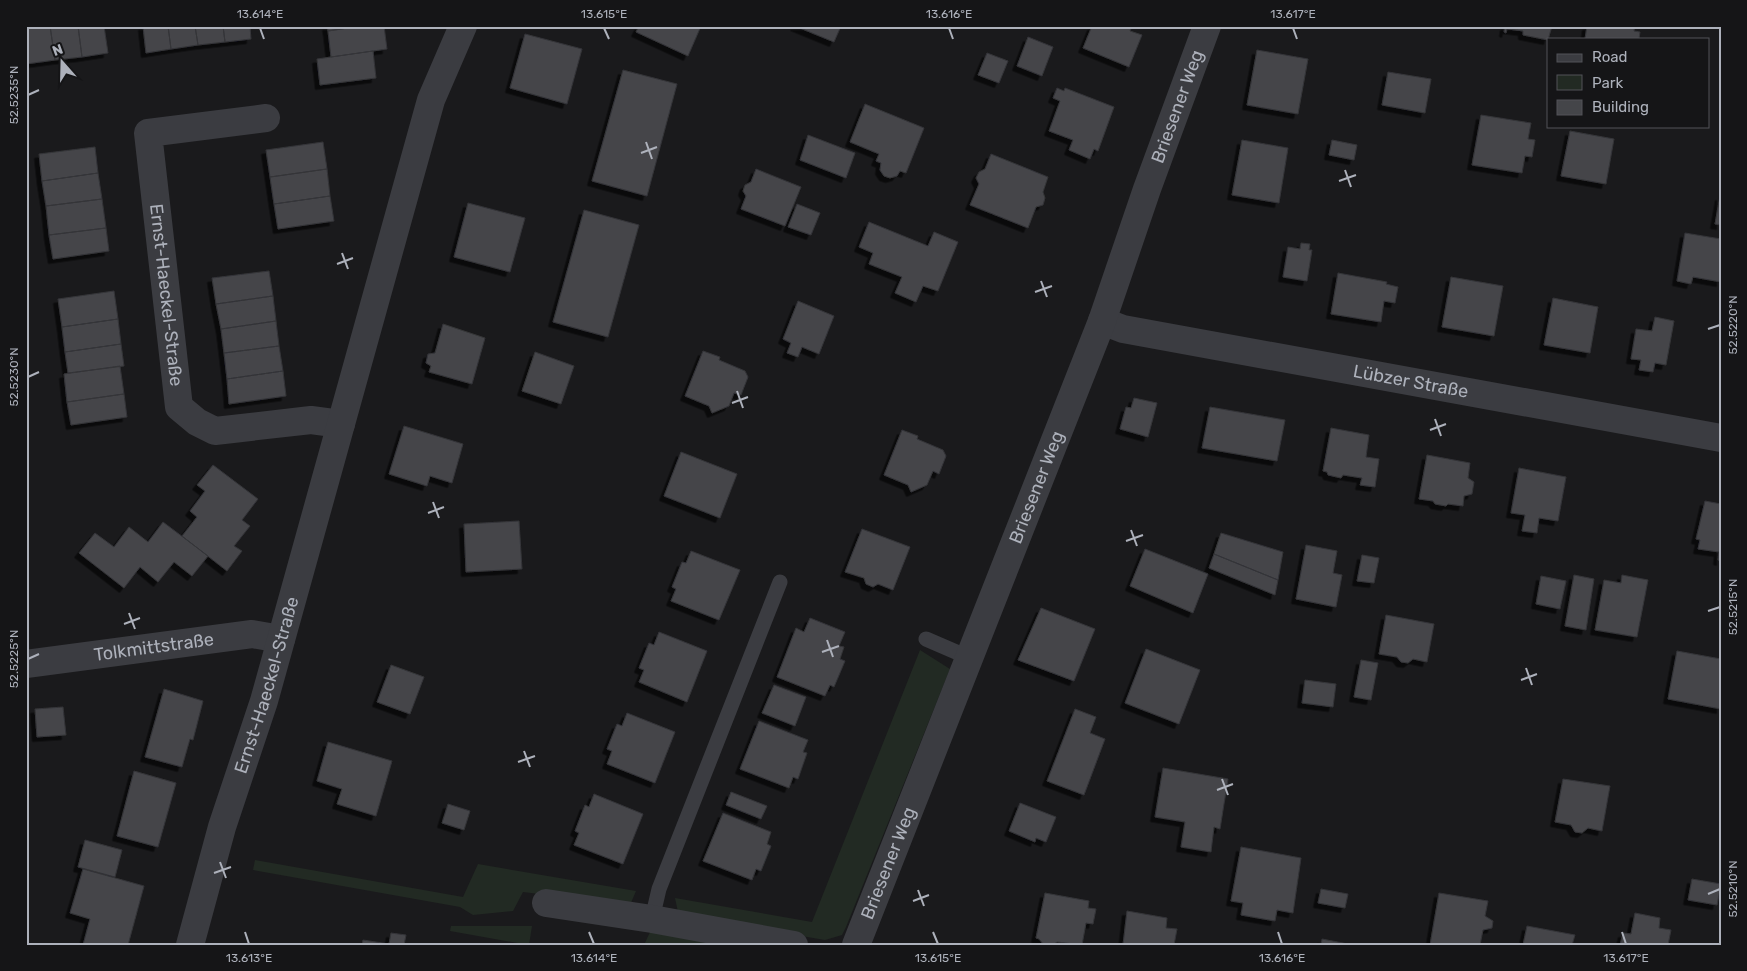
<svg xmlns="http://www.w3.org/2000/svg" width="1747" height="971" font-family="Rubik,sans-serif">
<defs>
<filter id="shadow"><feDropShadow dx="-4.5" dy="4.5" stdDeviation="0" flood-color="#0009"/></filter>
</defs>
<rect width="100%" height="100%" fill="#1a1a1c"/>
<path fill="#222a23" d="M920,650L950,669L846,927L842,935L825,940L685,916L678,912L675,898L812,922Z
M255,860L463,897L478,864L636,891L630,905L523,892L513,911L473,915L460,907L253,870Z
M451,926H532L529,945L450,931Z
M651,930L734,945H644Z"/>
<path fill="#444549" stroke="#343438" filter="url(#shadow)" d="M26,26H50L55,60L26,64Z
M50,26H78L82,57L55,60Z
M78,26H104L108,53L82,57Z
M143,26H168L171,49L146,53Z
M168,26H195L198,45L171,49Z
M195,26H223L225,42L198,45Z
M223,26H250L251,39L225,42Z
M327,26H361L328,31Z
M361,26H384L387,49L331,57L328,31Z
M639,26H701L688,56L636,32Z
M795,26H841L834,42Z
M1092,26H1132L1130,31L1142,35L1129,67L1083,48Z
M1505,26H1552L1548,40L1523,35V31L1507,29L1506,33L1504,32Z
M1587,26H1635L1634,31L1640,32L1639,39H1585Z
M525,34L582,49L567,104L510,88Z
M1028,37L1053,47L1042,76L1017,66Z
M1257,50L1308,59L1298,114L1247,105Z
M373,51L376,78L320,85L317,59Z
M987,53L1008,61L999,83L978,75Z
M623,70L677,84L647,196L592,181Z
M1388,72L1431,79L1425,113L1382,105Z
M1057,88L1064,91L1065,88L1114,107L1098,151L1094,149L1090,159L1069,150L1073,140L1049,131L1060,101L1053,98Z
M865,104L924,128L906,173L900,171L897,176L890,178L884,176L880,170L881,163L876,161L879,154L850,142Z
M1481,115L1531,123L1528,139L1535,140L1532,157L1525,156L1522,173L1472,165Z
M1570,131L1614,139L1606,184L1561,176Z
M808,135L855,153L846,178L800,160Z
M1242,140L1288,148L1279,203L1232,195Z
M1332,140L1357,145L1354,160L1329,155Z
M323,142L327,169L270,177L266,150Z
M95,147L98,173L42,181L39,154Z
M991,154L1048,177L1043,192L1045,198L1043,205L1036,207L1028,228L970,205L979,184L976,178L979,172L985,169Z
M327,169L330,196L274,204L270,177Z
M756,169L801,187L785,226L741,209L746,196L743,191L745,185L751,182Z
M98,173L102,199L46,206L42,181Z
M330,196L334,221L278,229L274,204Z
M1720,196H1721V225L1715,224Z
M102,199L106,228L49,235L46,206Z
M468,203L525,218L510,272L454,257Z
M797,204L820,213L811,235L788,227Z
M584,210L639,225L608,337L553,322Z
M869,222L928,246L934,232L958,242L938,291L923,286L916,302L895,293L902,277L869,264L873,253L859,247Z
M106,228L109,251L53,259L49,235Z
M1685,233L1721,239V282L1693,277L1691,284L1677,281Z
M1301,243L1310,244L1309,250H1312L1307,281L1283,277L1288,247L1300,249Z
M269,271L273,296L216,304L212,278Z
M1338,273L1387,282L1386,284L1398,287L1395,303L1384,301L1381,322L1331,314Z
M1451,277L1503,286L1494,336L1442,327Z
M114,291L118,319L62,327L58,299Z
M273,296L276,321L221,329L216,304Z
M1553,298L1598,307L1590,353L1544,345Z
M798,301L834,316L819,354L802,347L798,357L787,353L791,343L783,339Z
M1655,317L1674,321L1666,365L1655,363L1653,372L1639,370L1641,360L1631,359L1636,329L1652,331Z
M118,319L121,344L65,352L62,327Z
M276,321L279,346L224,353L221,329Z
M443,324L485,338L472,384L429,372L431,366L426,363L428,354L435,353Z
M121,344L124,366L68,373L65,352Z
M279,346L283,371L227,379L224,353Z
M703,351L720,357L719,360L745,371L748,377L741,395L734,393L729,406L712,413L709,406L685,396Z
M535,352L574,366L561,404L522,391Z
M120,366L124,394L67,402L64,374Z
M283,371L286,396L229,404L227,379Z
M124,394L127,417L71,425L67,402Z
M1134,398L1157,403L1148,437L1120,429L1126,407L1131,408Z
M1210,407L1285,420L1277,461L1202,448Z
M404,426L463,444L452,483L430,476L427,486L389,474Z
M1331,428L1369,435L1366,457L1379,459L1375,487L1360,485L1362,478L1343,475L1341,478L1328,475L1327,472L1323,471Z
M902,430L918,436L917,439L943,450L946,456L939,474L933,471L927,485L911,492L908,485L884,475Z
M681,452L737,474L720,518L664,496Z
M1427,455L1470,463L1468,478L1474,482L1472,494L1464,496L1463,506L1448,504L1446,506L1435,504L1433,501L1419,499Z
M213,465L258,499L242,520L250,526L234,546L242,551L227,571L182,536L197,517L190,511L205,491L197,485Z
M1519,468L1566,477L1558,521L1539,518L1537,533L1522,531L1525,515L1511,513Z
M1705,501L1721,504V561L1718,560L1719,552L1698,549L1700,540L1696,539Z
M519,521L522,569L466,572L464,524Z
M163,522L208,556L192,576L174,562L158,582L140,567L124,588L79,553L95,533L114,547L129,527L148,542Z
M862,529L910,547L893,590L878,584L873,587L866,584L864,578L845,572Z
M1221,533L1283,552L1278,580L1214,554Z
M1306,545L1337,551L1333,573L1342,575L1336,607L1296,599Z
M1145,549L1208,574L1193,613L1130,586Z
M691,551L740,570L719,620L671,601L676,589L672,587L682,562L686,563Z
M1214,554L1278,580L1275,595L1209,568Z
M1362,555L1379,558L1374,583L1357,581Z
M1574,575L1594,579L1586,630L1565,626Z
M1622,575L1648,580L1637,637L1595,630L1604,580L1621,583Z
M1541,576L1566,581L1560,609L1536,604Z
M1041,608L1095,629L1074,681L1018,660Z
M1386,615L1434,624L1427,662L1413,659L1408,663L1401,662L1397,657L1379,654Z
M810,618L845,632L839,646L844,647L840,659L845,661L834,687L830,685L825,696L777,677L796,628L804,632Z
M659,632L707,651L687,702L639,682L644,670L639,668L649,643L654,645Z
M1146,649L1200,670L1179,724L1125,703Z
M1677,651L1721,659V709L1668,699Z
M1361,660L1378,663L1371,700L1354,697Z
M391,665L424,677L410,714L377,702Z
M1305,680L1336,684L1333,707L1302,703Z
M774,685L806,697L795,726L762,713Z
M164,689L203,701L193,740L190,739L182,767L145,757Z
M63,707L66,735L37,737L35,709Z
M1075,709L1096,717L1090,733L1105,739L1084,795L1047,781Z
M627,713L675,732L655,783L607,764L612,751L607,749L617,724L622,726Z
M759,721L808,740L803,752L807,753L798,779L793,777L789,788L740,769Z
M328,742L392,761L376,816L337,804L342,789L317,781Z
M1163,768L1228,779L1220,829L1214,827L1211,852L1181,847L1185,822L1155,817Z
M134,771L176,783L158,847L117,836Z
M1563,779L1610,786L1602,831L1588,828L1582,833L1575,832L1571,825L1555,822Z
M731,792L767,806L761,819L726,805Z
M594,794L643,814L623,864L574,845L579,833L575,831L585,805L589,807Z
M1020,803L1056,817L1046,842L1036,838L1035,842L1009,831Z
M448,804L470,811L464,830L442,823Z
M723,813L771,832L767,844L771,846L761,871L756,869L752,880L703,861Z
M85,840L122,850L115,877L78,867Z
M1241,847L1301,858L1293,913L1277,910L1275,921L1241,915L1243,903L1231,901Z
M83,869L144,886L128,945H83L90,919L70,913Z
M1692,879L1721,884L1717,905L1688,900Z
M1321,889L1348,894L1345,908L1318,903Z
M1045,893L1089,901L1088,908L1096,909L1093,924L1086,923L1082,945L1057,942L1053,945H1044L1039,939L1036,938Z
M1439,893L1488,901L1485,916L1493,921L1492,928L1483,930L1480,945H1430Z
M1127,911L1167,918L1166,928L1177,929L1174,945H1123Z
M1635,913L1660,918L1659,928L1671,930L1668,945H1620L1623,933L1631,934Z
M1527,926L1575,935L1572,945H1523Z
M391,933L406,935L404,945H362L363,940L389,944Z
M1322,939L1353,945H1321Z"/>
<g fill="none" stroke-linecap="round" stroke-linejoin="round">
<path stroke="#3b3c41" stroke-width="15" d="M926,639L970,658
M652,919L659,889L780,582"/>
<g stroke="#3b3c41" stroke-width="28">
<path id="s1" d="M266,118L148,133L179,407L197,422L215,431L311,420L341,424"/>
<path id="s2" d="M1102,321L1123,329L1721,438"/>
<path id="s3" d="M26,664L252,634L281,639"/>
<path d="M546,903L652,919L794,945"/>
<path id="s4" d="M190,945L222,827L264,701L431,100L463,26"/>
<path id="s5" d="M856,945L1102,321L1147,189L1207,26"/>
</g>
</g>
<path fill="none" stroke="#adb1bb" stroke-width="2" d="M260,28L264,39M604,28L609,39M949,28L953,39M1293,28L1297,39M28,95L39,90M646,142L652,159M641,153L657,147M1345,170L1351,187M1339,181L1356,175M342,253L348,269M337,264L353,258M1041,281L1047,297M1035,292L1052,286M1708,329L1720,325M28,377L39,372M737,391L743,408M732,403L748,397M1435,419L1441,436M1430,430L1446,424M433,502L439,518M428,513L444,507M1131,530L1137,546M1126,541L1143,535M1708,611L1720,607M129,613L135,629M124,624L140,618M827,640L833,657M822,652L839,646M28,659L39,654M1526,668L1532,685M1521,680L1537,674M524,751L530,767M518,762L535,756M1222,779L1228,795M1217,790L1233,784M220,862L226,878M214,873L231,867M918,890L924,906M1708,894L1720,889M913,901L929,895M245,932L249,944M589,932L594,944M933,932L938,944M1278,932L1282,944M1622,932L1626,944"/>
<g text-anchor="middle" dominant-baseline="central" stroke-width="4" stroke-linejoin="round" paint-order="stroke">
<g font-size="18" fill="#adb1bb" stroke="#151517">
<text stroke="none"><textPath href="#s5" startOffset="898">Briesener Weg</textPath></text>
<text stroke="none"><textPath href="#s1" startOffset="282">Ernst-Haeckel-Straße</textPath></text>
<text stroke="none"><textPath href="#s2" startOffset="315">Lübzer Straße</textPath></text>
<text stroke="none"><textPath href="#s5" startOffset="492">Briesener Weg</textPath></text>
<text stroke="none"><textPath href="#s3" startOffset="129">Tolkmittstraße</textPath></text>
<text stroke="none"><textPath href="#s4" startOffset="271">Ernst-Haeckel-Straße</textPath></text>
<text stroke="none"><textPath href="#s5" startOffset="88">Briesener Weg</textPath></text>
</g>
</g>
<rect width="1747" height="971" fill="none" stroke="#151517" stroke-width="55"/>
<rect x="1547" y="38" width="162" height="90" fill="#151517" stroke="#525359"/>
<rect x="1557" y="54" width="25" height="8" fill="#3b3c41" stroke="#525359"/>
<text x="1592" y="62" font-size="15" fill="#adb1bb">Road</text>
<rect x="1557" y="75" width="25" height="15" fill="#222a23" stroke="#525359"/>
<text x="1592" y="88" font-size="15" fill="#adb1bb">Park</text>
<rect x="1557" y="100" width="25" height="15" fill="#444549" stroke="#525359"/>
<text x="1592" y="112" font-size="15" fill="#adb1bb">Building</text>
<g transform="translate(62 62) rotate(340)" stroke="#151517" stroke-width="4" paint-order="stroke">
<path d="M0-4L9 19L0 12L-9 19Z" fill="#adb1bb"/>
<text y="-8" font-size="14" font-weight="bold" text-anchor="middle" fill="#adb1bb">N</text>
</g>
<rect x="28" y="28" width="1692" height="916" fill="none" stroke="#adb1bb" stroke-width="2"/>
<g font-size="12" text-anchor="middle" fill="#adb1bb">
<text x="260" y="18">13.614°E</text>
<text x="604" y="18">13.615°E</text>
<text x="949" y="18">13.616°E</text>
<text x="1293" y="18">13.617°E</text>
<text transform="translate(14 95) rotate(-90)" y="4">52.5235°N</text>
<text transform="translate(1733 325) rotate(-90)" y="4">52.5220°N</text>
<text transform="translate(14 377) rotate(-90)" y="4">52.5230°N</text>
<text transform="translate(1733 607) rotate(-90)" y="4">52.5215°N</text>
<text transform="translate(14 659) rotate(-90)" y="4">52.5225°N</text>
<text transform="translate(1733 889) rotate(-90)" y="4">52.5210°N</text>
<text x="249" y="962">13.613°E</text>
<text x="594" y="962">13.614°E</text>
<text x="938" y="962">13.615°E</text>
<text x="1282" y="962">13.616°E</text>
<text x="1626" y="962">13.617°E</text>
</g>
</svg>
